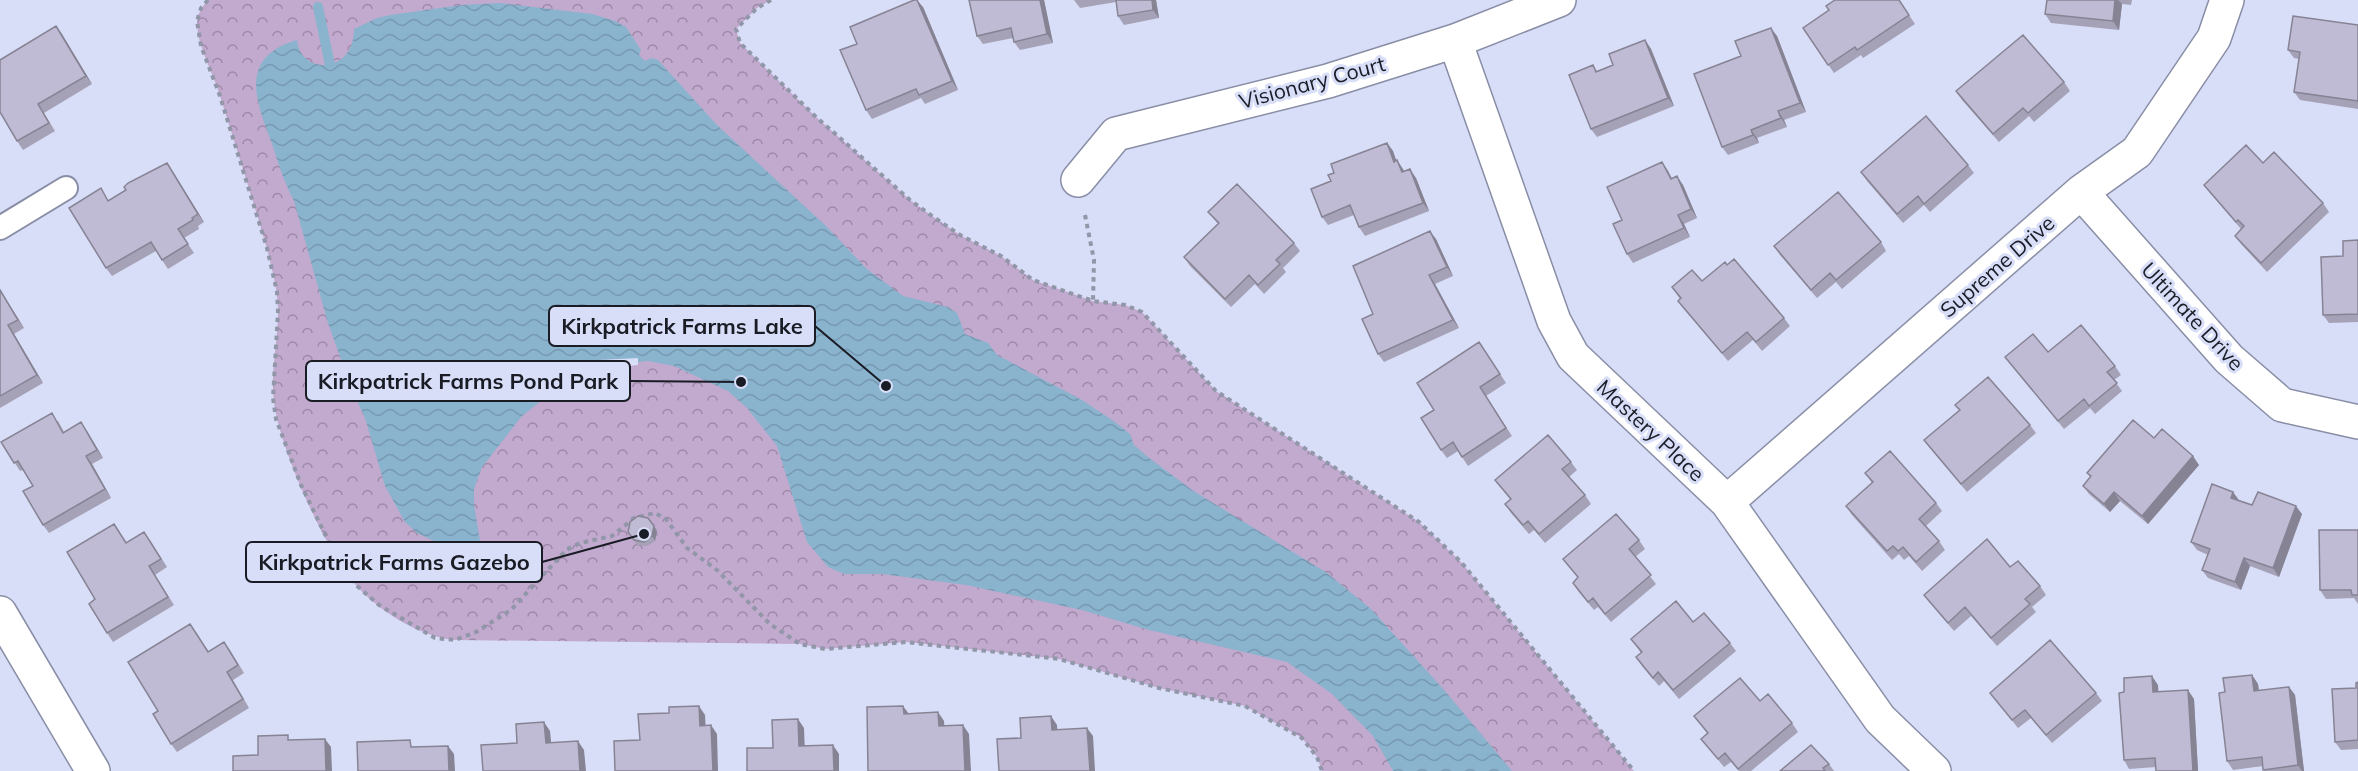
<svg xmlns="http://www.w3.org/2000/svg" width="2358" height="771" font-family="Mulish,sans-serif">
<defs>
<pattern id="forest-crowns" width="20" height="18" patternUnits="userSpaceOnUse" patternTransform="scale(1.5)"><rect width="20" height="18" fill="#c2a9ce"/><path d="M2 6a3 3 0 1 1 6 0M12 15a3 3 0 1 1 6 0" fill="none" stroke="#9d89a7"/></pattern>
<pattern id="water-waves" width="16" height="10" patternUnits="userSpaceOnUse" patternTransform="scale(1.5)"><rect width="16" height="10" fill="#8ab3ce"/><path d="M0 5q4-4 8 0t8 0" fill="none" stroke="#7699b1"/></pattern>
</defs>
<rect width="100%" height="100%" fill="#d8def8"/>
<path fill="url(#forest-crowns)" d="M208,0H771L757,8L736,29L740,43L815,116L910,200L932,216L960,235L1001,256L1033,280L1093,301L1125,305L1142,312L1216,391L1419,522L1461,562L1634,771H1322L1317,757L1302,738L1245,706L1159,688L1059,659L906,642L825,649L800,644L455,640C420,637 378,611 354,583C325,549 279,447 274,402C270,372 278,342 278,312C278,291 272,269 267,249C252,197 235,144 219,93C212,70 198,48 197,24C197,14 202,7 208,0Z"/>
<path fill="url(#water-waves)" d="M499,3L592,14L615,21L626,27L641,50L639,55L645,61L651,58L658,60L717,125L826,226L867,269L903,296L948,307L957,313L965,334L988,343L997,355L1082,400L1115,422L1130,434L1134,445L1148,457L1192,490L1327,573L1371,609L1445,691L1512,771H1393L1373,736L1332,694L1287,662L1149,630L1082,610L966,585L882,574H844L828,567L807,542L777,446L747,408L728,391L674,366L648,361L600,366L571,377L522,416L482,467L474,489V505L482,553L474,560L417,533L405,522L385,486L365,418L351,388L328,323L294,201C284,182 278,162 271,141C255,99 239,57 297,40C300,75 354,75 354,29L377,18L390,15L462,5Z"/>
<path fill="#d8def8" d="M638,358V365L600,369L599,360Z"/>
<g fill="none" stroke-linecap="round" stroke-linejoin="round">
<path stroke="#8ab3ce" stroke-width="10" d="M318,7L330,65"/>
<defs>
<path id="lane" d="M0,228L66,188"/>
<path id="street" d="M1455,41L1554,321L1573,356L1727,502L1880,719L1934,771
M1078,180L1116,134L1328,81L1455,41L1559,0
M2081,192L2229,359L2282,405L2358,422
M1727,502L2081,192L2137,152L2214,38L2227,0
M0,613L93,771"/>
</defs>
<use href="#lane" stroke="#898ea6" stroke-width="26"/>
<use href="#street" stroke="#898ea6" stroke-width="36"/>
<path stroke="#9196a9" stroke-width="4" stroke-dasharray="4.5 4.5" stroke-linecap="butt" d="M208,0L201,8L197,21L201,46L220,96L267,248L277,292L278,312L273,398L276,419L301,485L339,563L356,585L379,605L435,638L455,640L476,632L511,610L566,550L580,543L612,536L634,518L655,513L666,519L687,548L717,570L770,624L800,644L825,649L906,642L1059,659L1159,688L1245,706L1302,738L1317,757L1322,771
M771,0L757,8L736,29L740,43L815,116L910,200L932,216L960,235L1001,256L1033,280L1093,301L1125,305L1142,312L1216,391L1419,522L1461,562L1634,771
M1085,215L1094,260L1093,301"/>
<use href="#lane" stroke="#fff" stroke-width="22"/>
<use href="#street" stroke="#fff" stroke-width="33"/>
</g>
<path fill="#a5a1b6" d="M1044,0L1053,43L1020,50L1014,42L1013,38L983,44L977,36Z
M1074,0H1156L1159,18L1124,25L1118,16L1116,2L1080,8Z
M1899,0L1915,24L1863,58L1861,55L1834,73L1803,28Z
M2047,0H2132L2131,5L2122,4L2119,30L2051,23L2045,14Z
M923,7L958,90L925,104L921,98L872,119L866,110L857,44Z
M2358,25V109L2300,100L2294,92L2299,59L2294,58L2288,50Z
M56,26L92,84L44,113L55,131L23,150L17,141Z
M1777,36L1806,112L1784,120L1787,127L1757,138L1759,143L1728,155L1722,147L1741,56Z
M1645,40L1651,49L1674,106L1597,137L1591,129L1593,65L1597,71L1613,65Z
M2064,82L2070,91L2034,122L2029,116L1999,142L1962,100L1956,91Z
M1387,143L1393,151L1396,161L1397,160L1404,172L1416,178L1429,211L1365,236L1359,227L1354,215L1328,225L1322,217L1334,173Z
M1662,162L1668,171L1672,178L1683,185L1697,218L1684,224L1690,237L1633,263L1627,254L1622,220Z
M2263,163L2323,203L2329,212L2267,272L2241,244L2235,236L2241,229L2210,193L2204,185Z
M1968,165L1974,173L1930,212L1924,205L1903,223L1867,181L1861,172Z
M173,172L204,222L198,226L199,229L184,238L194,253L168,269L156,251L112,276L106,268L109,200Z
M1208,212L1294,243L1300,251L1283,268L1286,272L1264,294L1255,284L1231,307L1190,266L1184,257L1218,224Z
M1436,239L1453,276L1435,284L1459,328L1384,362L1378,354L1373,314Z
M2358,240V322L2329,323L2323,315L2343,256Z
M1881,242L1886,251L1842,289L1836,282L1817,298L1780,255L1774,246Z
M1702,281L1784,318L1790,326L1762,351L1753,340L1728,361L1684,309L1678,301L1680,299L1672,287Z
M0,290L24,328L14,334L43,383L0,408Z
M1479,342L1506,383L1486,396L1512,436L1468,466L1458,451L1447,458L1441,450L1434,410Z
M2048,352L2115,366L2121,375L2114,380L2122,391L2095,414L2090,408L2064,429L2005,357Z
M1955,405L2030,425L2036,433L1967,492L1930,448L1924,440L1959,410Z
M58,421L64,432L87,431L103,458L92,464L111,498L49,533L43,525L33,486L23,470L20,471L1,442Z
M2154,438L2199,465L2148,524L2120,501L2110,512L2089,494L2083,486L2090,477L2087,473Z
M1571,462L1577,470L1569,477L1585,495L1591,504L1545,543L1534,530L1529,534L1511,513L1505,504L1510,499L1495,480Z
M1865,473L1936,503L1942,511L1926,526L1939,541L1945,550L1922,571L1909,556L1904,560L1899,554L1892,560L1852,515L1846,506L1872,483Z
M2239,500L2252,505L2302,514L2279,577L2250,566L2241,590L2208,578L2202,570L2208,555L2197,550L2191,542Z
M648,518L657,531L655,541L647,546L637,545L628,532Z
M114,524L127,543L150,540L167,567L155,575L174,605L113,642L107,633L95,599Z
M2358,530V604L2354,598L2326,599L2320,590Z
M1639,540L1645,549L1635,557L1656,584L1611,622L1598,607L1594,610L1578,591L1573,583L1578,578L1563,559Z
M2010,567L2040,586L2046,595L2032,607L2036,612L1997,646L1971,616L1954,631L1930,603L1924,595Z
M1693,622L1730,643L1736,651L1679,699L1664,681L1659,686L1642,666L1636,657L1641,653L1631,639Z
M196,632L209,652L224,642L230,650L244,673L233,680L249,708L177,752L171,744L158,711Z
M2252,675L2258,684L2259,691L2289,687L2295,695L2304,771H2264L2263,766L2233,770L2227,761L2225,692Z
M2358,682V749L2341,750L2335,742Z
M2158,685V692L2194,699L2198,771H2156V767L2129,769L2124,760V692Z
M1990,693H2096L2102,701L2052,743L2031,718L2018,728Z
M1760,701L1792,723L1798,732L1751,771H1739L1731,762L1724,767L1701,739L1707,733L1694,716Z
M1829,764L1834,771H1780Z"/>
<path fill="#868394" d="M917,0L923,7L958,90L952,81Z
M1040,0H1044L1053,43L1047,34Z
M1152,0H1156L1159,18L1153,10Z
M2115,0H2118L2122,4L2119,30L2113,21Z
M56,26L62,34L92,84L86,76Z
M1771,28L1777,36L1806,112L1800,103Z
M1645,40L1651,49L1674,106L1668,98Z
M1778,111L1784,120L1787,127L1781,118Z
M1751,130L1757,138L1759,143L1753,135Z
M1387,143L1393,151L1400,171L1394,162Z
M1397,160L1403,169L1408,181L1402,172Z
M1662,162L1668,171L1676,188L1671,179Z
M167,163L173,172L204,222L198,214Z
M1410,169L1416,178L1429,211L1423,203Z
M1677,176L1683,185L1697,218L1691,209Z
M1678,215L1684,224L1690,237L1684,228Z
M1430,231L1436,239L1453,276L1447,267Z
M1429,275L1435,284L1459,328L1453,320Z
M0,290L5,298L24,328L18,320Z
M8,325L14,334L43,383L37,375Z
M81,422L87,431L103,458L97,450Z
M86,456L92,464L111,498L105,489Z
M2193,456L2199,465L2148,524L2142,516Z
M2114,492L2120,501L2110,512L2104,504Z
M2233,492L2239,500L2231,498Z
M2296,506L2302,514L2279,577L2273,568Z
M654,526L657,531L655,541L652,536Z
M2244,558L2250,566L2241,590L2235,582Z
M2252,675L2258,684L2260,700L2254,691Z
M2152,676L2158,685L2159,700L2153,692Z
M2289,687L2295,695L2304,771H2302L2298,765Z
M2188,690L2194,699L2198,771H2193Z
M699,706L705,715L706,734L700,726Z
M903,706L909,714H904Z
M938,712L944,721L945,734L939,726Z
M1051,716L1057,725L1058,739L1052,730Z
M798,719L804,728L805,755L799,746Z
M544,722L550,731L552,751L546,743Z
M711,725L717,734L718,771H713Z
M963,725L969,734L971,771H965Z
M1087,728L1093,736L1095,771H1090Z
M325,739L331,747L332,771H326Z
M578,741L584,750L586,771H580Z
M833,745L839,754V771H834Z
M448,746L454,754L455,771H449Z"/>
<path fill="#c0bbd4" stroke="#868394" stroke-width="1.5" d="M914,0H917L952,81L919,95L916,89L866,110L840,50L857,44L850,27Z
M969,0H1040L1047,34L1014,42L1011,28L977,36Z
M1116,0H1152L1153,10L1118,16Z
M1835,0H1899L1909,15L1857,50L1855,47L1828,65L1803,28L1829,10L1826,6Z
M2047,0H2115L2113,21L2045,14Z
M2293,16L2358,25V101L2294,92L2300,52L2288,50Z
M56,26L86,76L38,104L49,123L17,141L0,112V60Z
M1771,28L1800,103L1778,111L1781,118L1751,130L1753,135L1722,147L1694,74L1741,56L1735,41Z
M2023,35L2064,82L2028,113L2023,108L1993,134L1956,91Z
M1645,40L1668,98L1591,129L1569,75L1593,65L1596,72L1613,65L1609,54Z
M1926,116L1968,165L1924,204L1918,196L1897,214L1861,172Z
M1387,143L1394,162L1397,160L1402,172L1410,169L1423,203L1359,227L1350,205L1322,217L1311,189L1331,181L1328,175L1334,173L1331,164Z
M2246,145L2263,163L2274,152L2323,203L2261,263L2235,236L2244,226L2238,220L2236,222L2204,185Z
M1662,162L1671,179L1677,176L1691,209L1678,215L1684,228L1627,254L1613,224L1622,220L1607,187Z
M167,163L198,214L192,218L193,220L178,229L188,244L162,260L151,242L106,268L69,208L101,188L108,201L126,190L124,187L128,183Z
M1237,184L1294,243L1276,260L1280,264L1258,285L1249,275L1225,299L1184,257L1219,223L1208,212Z
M1838,192L1881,242L1836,280L1830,273L1811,290L1774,246Z
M1430,231L1447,267L1429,275L1453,320L1378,354L1362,319L1373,314L1353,266Z
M2358,240V314L2323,315L2321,257L2343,256V241Z
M1734,259L1784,318L1756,342L1747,332L1722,353L1678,301L1681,298L1672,287L1692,270L1702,281L1725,262L1727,265Z
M0,290L18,320L8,325L37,375L0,396Z
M2081,325L2115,366L2107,372L2117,383L2089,406L2084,399L2058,421L2005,357L2033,334L2048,352Z
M1479,342L1500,374L1480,387L1506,428L1462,457L1453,442L1441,450L1421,418L1434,410L1417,383Z
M1988,377L2030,425L1961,484L1924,440L1960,410L1955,405Z
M52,413L63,433L81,422L97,450L86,456L105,489L43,525L23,491L33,486L18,461L14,463L1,442Z
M2133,420L2154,438L2162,429L2193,456L2142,516L2114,492L2104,504L2083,486L2091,476L2087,473Z
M1548,435L1571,462L1562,469L1585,495L1539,534L1528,521L1523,525L1505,504L1511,499L1495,480Z
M1890,451L1936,503L1919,519L1939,541L1916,562L1903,547L1898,551L1893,546L1887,551L1846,506L1873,482L1865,473Z
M2212,484L2233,492L2231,498L2252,505L2258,492L2296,506L2273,568L2244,558L2235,582L2202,570L2210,549L2191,542Z
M1616,514L1639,540L1629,549L1651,575L1605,614L1593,598L1588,602L1573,583L1578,577L1563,559Z
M638,516L648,518L654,526L652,536L644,542L634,540L628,532L630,522Z
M114,524L126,543L144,532L161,559L149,566L168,597L107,633L89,604L95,599L67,552Z
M2319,530H2358V595H2352L2351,590H2320Z
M1987,539L2010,567L2018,561L2040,586L2025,599L2030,604L1991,638L1965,607L1948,623L1924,595Z
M1676,601L1693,622L1704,613L1730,643L1673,690L1658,672L1653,678L1636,657L1642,652L1631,639Z
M190,624L208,652L224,642L238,665L227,672L243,699L171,744L153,714L158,711L128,662Z
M2050,640L2096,693L2046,735L2025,710L2012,720L1990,693Z
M2252,675L2254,691L2289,687L2298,765L2263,770L2262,757L2227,761L2219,693L2225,692L2223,678Z
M2152,676L2153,692L2188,690L2193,771H2156L2155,758L2124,760L2119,693L2124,692V678Z
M1740,678L1760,701L1768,694L1792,723L1738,769L1725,753L1718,759L1701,739L1708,733L1694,716Z
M2358,682V740L2335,742L2332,689L2356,688V683Z
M699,706L700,726L711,725L713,771H615L614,741L640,740L638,714L669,713V707Z
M903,706L904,714L938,712L939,726L963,725L965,771H868L867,707Z
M1051,716L1052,730L1087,728L1090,771H999L997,739L1021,738L1020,718Z
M798,719L799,746L833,745L834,771H747V748H773L772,720Z
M544,722L546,743L578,741L580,771H483L481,745L517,743L516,724Z
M288,735V740L325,739L326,771H233V756L258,755V736Z
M410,740L411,747L448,746L449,771H358L357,742Z
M1811,745L1829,764L1823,768L1825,771H1780Z"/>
<g text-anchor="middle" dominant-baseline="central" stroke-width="6" stroke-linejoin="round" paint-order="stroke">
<g font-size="21" fill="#1a1c25" stroke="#d8def8">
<text transform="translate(1312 82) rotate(-15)">Visionary Court</text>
<text transform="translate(1997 266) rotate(-41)">Supreme Drive</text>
<text transform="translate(2193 316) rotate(47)">Ultimate Drive</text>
<text transform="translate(1651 430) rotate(43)">Mastery Place</text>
</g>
</g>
<path fill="none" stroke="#1a1c25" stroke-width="2" d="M886 386L815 326M741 382L630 381M644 534L542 562"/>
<g fill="#1a1c25" stroke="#d8def8" stroke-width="2">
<circle cx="886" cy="386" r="6"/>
<circle cx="741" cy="382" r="6"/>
<circle cx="644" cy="534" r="6"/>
</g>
<g fill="#d8def8" stroke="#1a1c25" stroke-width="2">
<rect x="549" y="306" width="266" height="40" rx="6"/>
<rect x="306" y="361" width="324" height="40" rx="6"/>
<rect x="246" y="542" width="296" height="40" rx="6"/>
</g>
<g font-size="22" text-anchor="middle" font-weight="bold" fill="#1a1c25">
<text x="682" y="334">Kirkpatrick Farms Lake</text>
<text x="468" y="389">Kirkpatrick Farms Pond Park</text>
<text x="394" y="570">Kirkpatrick Farms Gazebo</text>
</g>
</svg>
